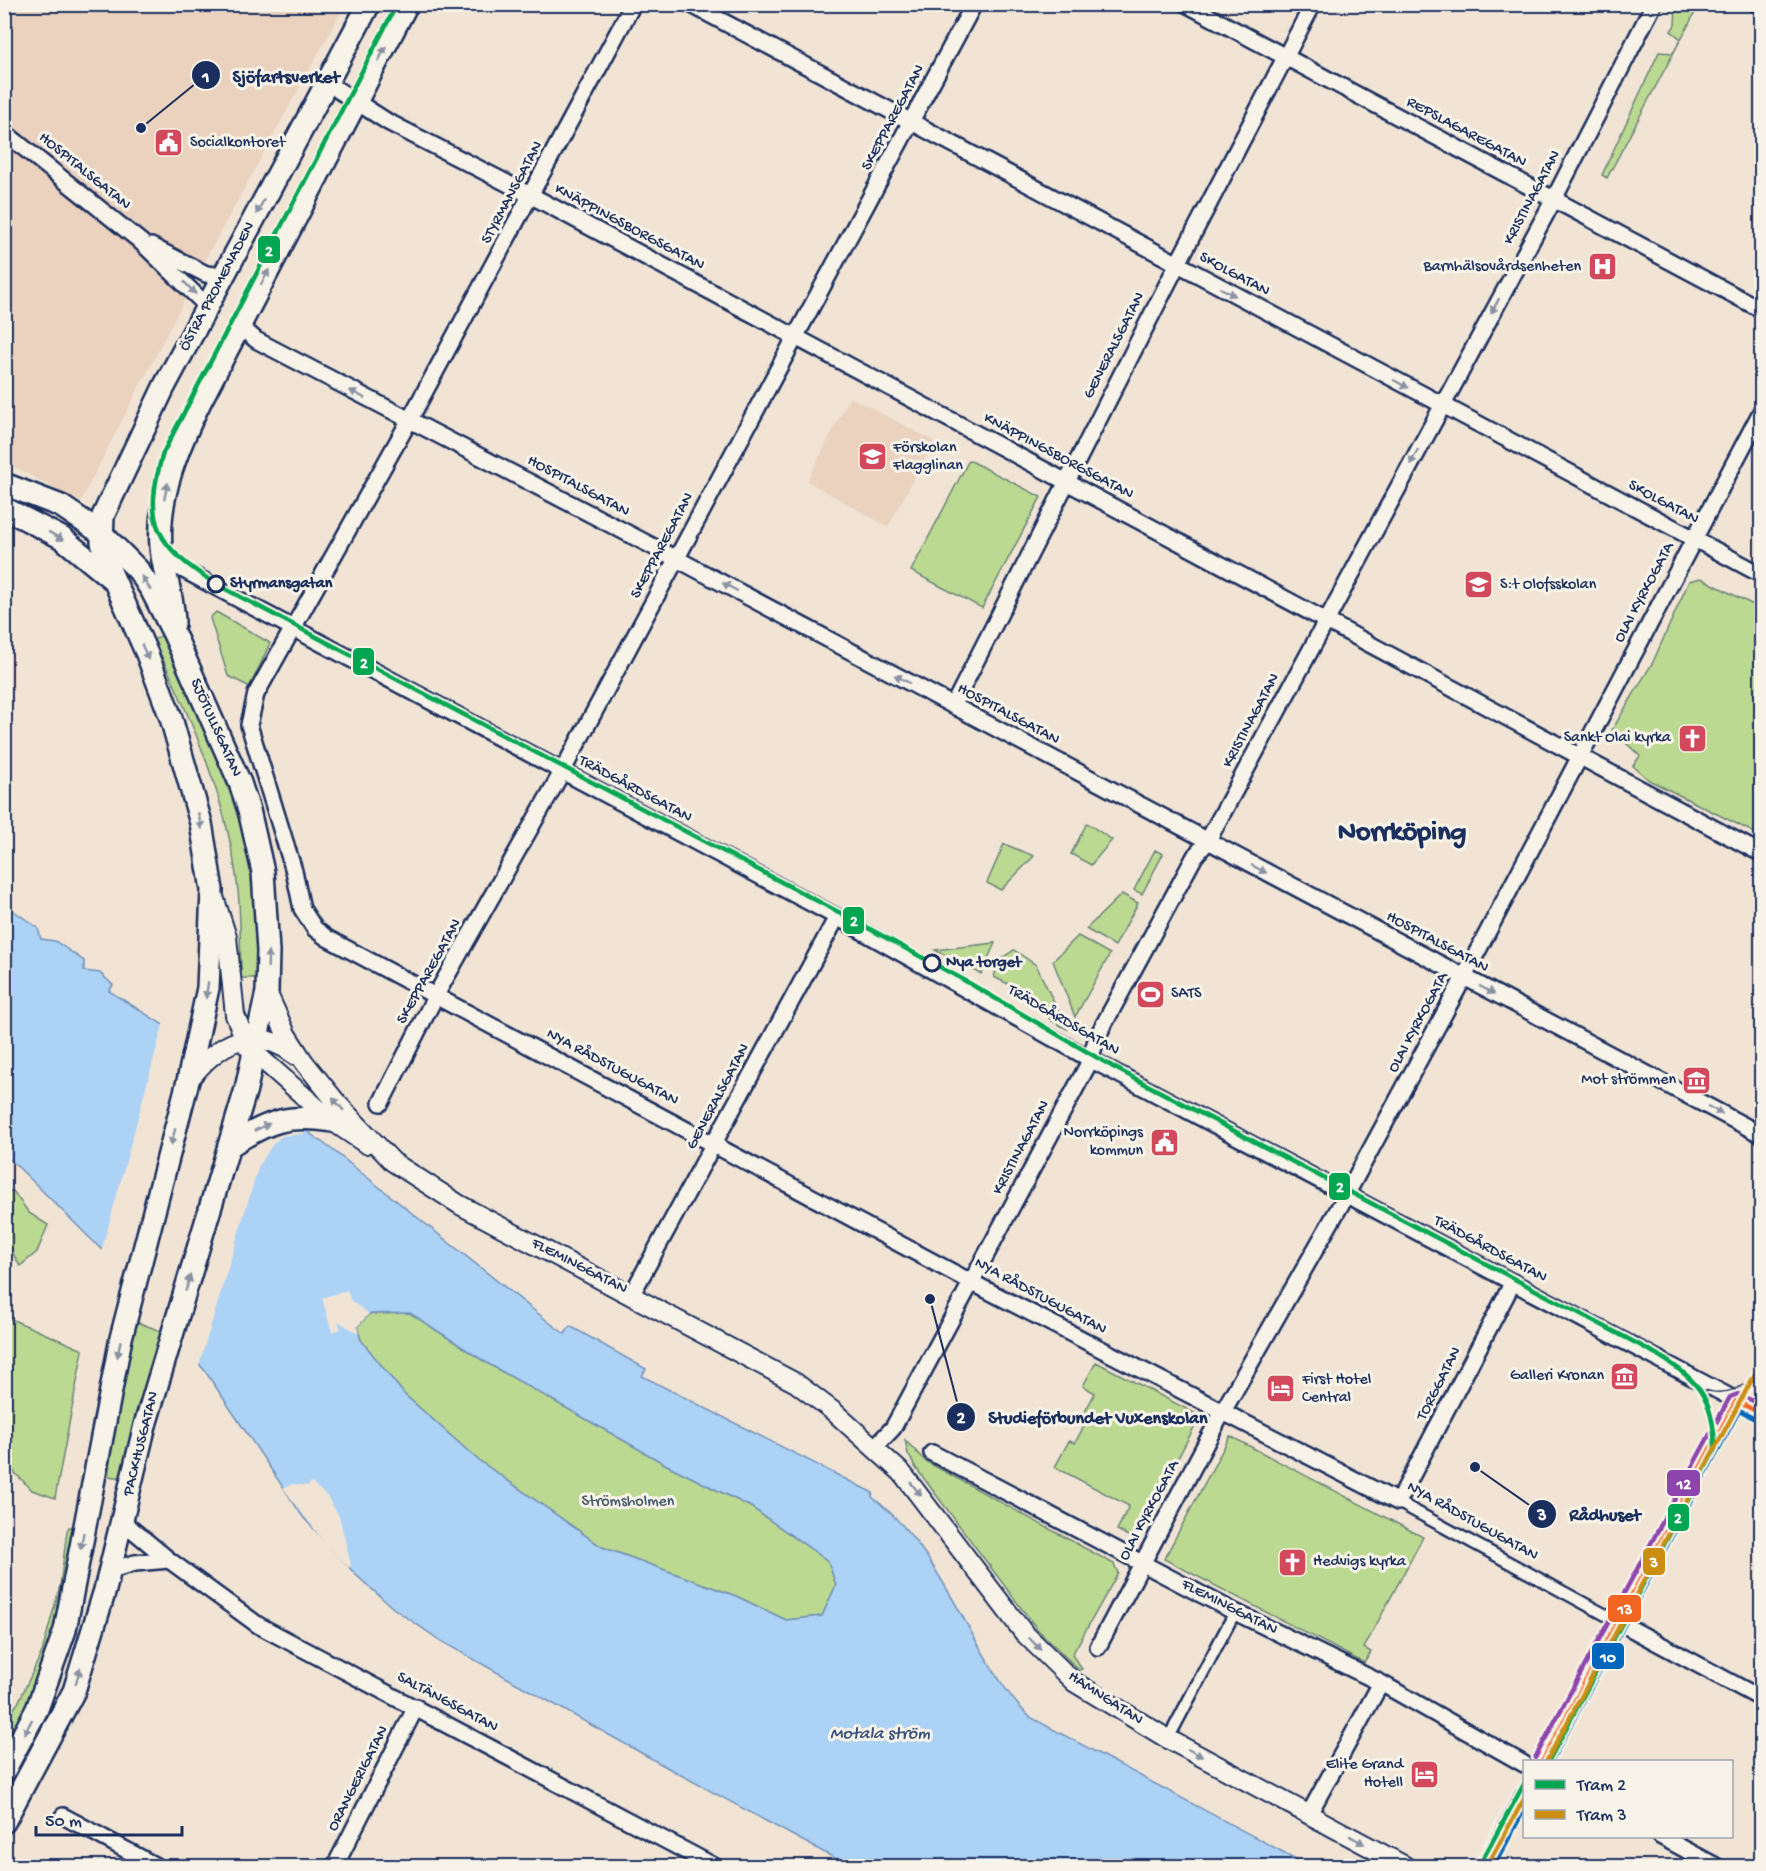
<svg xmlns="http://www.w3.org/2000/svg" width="1766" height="1871" font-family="'Gochi Hand',sans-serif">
<rect width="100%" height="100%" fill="#f1e4d5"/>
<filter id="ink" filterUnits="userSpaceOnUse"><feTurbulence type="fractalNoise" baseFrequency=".0167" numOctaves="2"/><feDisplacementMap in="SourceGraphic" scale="12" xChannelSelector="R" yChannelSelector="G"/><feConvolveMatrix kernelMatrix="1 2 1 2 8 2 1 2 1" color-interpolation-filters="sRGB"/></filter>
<g filter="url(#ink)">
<path fill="#ead2be" d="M4,5H345L207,256L80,502L5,462Z
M850,397L934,441L888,527L807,481Z"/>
<path fill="#bbd991" stroke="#6b8478" stroke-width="1.5" d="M1676,5H1699L1607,178L1602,175L1659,52L1673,53L1681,39L1671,31L1675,25Z
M969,460L1041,497L982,608L911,571Z
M1701,578L1761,609V836L1649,780L1633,766L1640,756L1612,730L1653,662L1689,581Z
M216,612L270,643L250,687L228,676L210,618Z
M163,634C199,718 244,803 255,896C258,922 257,951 257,978H241C240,949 241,919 238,891C229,802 191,719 154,640Z
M1087,823L1112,840L1091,865L1071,854Z
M1004,844L1034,856L1001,890L987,883Z
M1155,850L1163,854L1142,894L1134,890Z
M1122,894L1138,903L1115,946L1086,929Z
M1078,936L1110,954L1075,1017L1053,961Z
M995,943L981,974L935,950Z
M1014,950L1036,965L1067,1029L1052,1021L1026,993L994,977L998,961Z
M4,1191H13L29,1213L48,1225L37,1252L20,1266L5,1239Z
M410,1313L487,1363L665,1464L751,1507L828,1561L836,1585L822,1616L786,1620L736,1596L602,1547L477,1459L404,1394L361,1340L357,1327L369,1314Z
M5,1319H11L83,1350L55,1498L32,1490L5,1463Z
M137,1322L163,1332L136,1419L122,1478L108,1476L117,1407Z
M1096,1362L1200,1416L1135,1540L1117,1530L1129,1506L1055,1467L1069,1441L1075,1443L1086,1422L1081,1419L1095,1393L1083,1386Z
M1230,1436L1423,1537L1364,1648L1371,1652L1364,1663L1164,1559Z
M905,1440L925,1461L1114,1564L1118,1573L1072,1655L1082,1669L1079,1670L1037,1629L916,1468L908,1454Z
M69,1527H73C66,1605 41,1679 5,1748V1720L18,1703L42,1652L60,1586L67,1531Z"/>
<path fill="#acd2f5" stroke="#7291b9" stroke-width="1.5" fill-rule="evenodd" d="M4,904L38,928L41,939L55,941L84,961V971L100,973L113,985L109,991L162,1024L334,1151L550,1323L565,1334L570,1326L646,1369L642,1376L873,1493L872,1497C925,1537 953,1602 986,1658C999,1679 1011,1700 1030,1717L1309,1866H849L670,1769L441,1641L393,1608L356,1575L303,1517L205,1371L101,1249L5,1154ZM410,1313L487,1363L665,1464L751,1507L828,1561L836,1585L822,1616L786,1620L736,1596L602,1547L477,1459L404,1394L361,1340L357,1327L369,1314Z"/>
<path fill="#f1e4d5" d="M164,1021L308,1128L303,1134L282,1136L273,1144L259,1165L198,1368L101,1253Z
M347,1290L351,1301L369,1314L357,1327L359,1334L338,1321L341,1329L332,1332L322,1298Z
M311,1482L326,1495L339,1516L351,1565L349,1568L324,1542L283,1488L293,1484L308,1486Z"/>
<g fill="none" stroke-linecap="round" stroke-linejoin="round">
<defs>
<path id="pedestrian" d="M1752,4L1762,9
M1398,1502L1613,1619
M1168,1739L1235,1612"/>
<path id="minor" d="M633,4L409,421L256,694L249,725L294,871L302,909L315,929L327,938L971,1282L1398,1502L1513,1282
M690,4L1762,575
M1186,4L1762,310
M338,90L388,122L532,196L1762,854
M4,132L140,241L208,307
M151,246L206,274L224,276
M239,325L256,340L677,559L1762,1135
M161,549L178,567L193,575L837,917L1090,1059L1762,1414
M953,706L1177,265L1313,4
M381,1103L436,995L562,772L974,4
M632,1294L837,917
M874,1448L893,1428L1089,1063L1097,1037L1195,856L1207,842L1554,199L1654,4
M932,1453L1235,1612L1381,1683L1524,1764
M123,1522L169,1560L258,1625L714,1866
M111,1570L135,1563L169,1560
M1613,1619L1762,1699
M1098,1647L1222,1413L1344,1199L1464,977L1762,410
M1309,1814L1381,1683
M63,1816L156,1866
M1660,1836L1716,1866
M335,1866L416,1707"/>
<path id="tertiary" d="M214,897L227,937L235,1015L248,1047L332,1121L366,1144
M267,992L286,1034L304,1062L337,1103L393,1162L460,1205L796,1383L833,1411L902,1473L1024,1633L1074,1682L1168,1739L1405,1866
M188,1081C218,1043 252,1022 295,1055"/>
<path id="secondary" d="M4,484L61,506L101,533L138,570L152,591L174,634L240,783L249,810L263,872L268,951L267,992L246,1089L145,1425L105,1590L74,1691L4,1822
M4,508L62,538L112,579
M174,624C174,597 163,573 161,547C157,495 179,445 201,400L407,4
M231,1145C269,1121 287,1114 332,1121
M4,1771L37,1709L65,1630L121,1338L188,1081L208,988L212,890L201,823L171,718L147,654L106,562L102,542L103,516L164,387L369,4"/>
</defs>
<use href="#pedestrian" stroke="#1b2f5e" stroke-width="15"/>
<use href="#minor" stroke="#1b2f5e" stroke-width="20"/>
<use href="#tertiary" stroke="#1b2f5e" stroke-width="22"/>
<use href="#secondary" stroke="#1b2f5e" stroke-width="26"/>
<use href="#pedestrian" stroke="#f7f3e8" stroke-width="10"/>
<use href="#minor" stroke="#f7f3e8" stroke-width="15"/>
<use href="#tertiary" stroke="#f7f3e8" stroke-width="18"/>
<use href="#secondary" stroke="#f7f3e8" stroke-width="21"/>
<path stroke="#1b2f5e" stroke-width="1.5" d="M1673,1376C1700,1391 1723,1401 1750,1381"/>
<defs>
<path id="bus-1" d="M1542,1762L1736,1401L1762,1414
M1486,1866L1524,1795"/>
<path id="bus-2" d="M1551,1762L1739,1411L1759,1421
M1494,1866L1524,1810"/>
<path id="bus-3" d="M1535,1758L1730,1397L1738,1394L1762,1405
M1479,1862L1517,1791"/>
</defs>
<use href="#bus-1" stroke="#f7f3e8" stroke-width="9"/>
<use href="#bus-2" stroke="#f7f3e8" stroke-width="9"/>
<use href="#bus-3" stroke="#f7f3e8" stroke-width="9"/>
<use href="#bus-1" stroke="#f26522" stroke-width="4.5"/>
<use href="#bus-2" stroke="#0065bd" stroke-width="4.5"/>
<use href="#bus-3" stroke="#8e44ad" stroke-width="4.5"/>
<defs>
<path id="tram-1" d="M397,4L163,453C142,523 156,546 216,584L844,915L962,979L1115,1068L1651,1351C1696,1377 1714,1396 1715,1449L1548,1762
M1479,1866L1524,1784"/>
<path id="tram-2" d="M1546,1762L1762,1361
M1487,1866L1524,1799"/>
</defs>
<use href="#tram-1" stroke="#f7f3e8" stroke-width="9"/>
<use href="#tram-2" stroke="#f7f3e8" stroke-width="9"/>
<use href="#tram-1" stroke="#00a651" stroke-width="4.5"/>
<use href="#tram-2" stroke="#cb8e13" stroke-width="4.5"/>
</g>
<defs><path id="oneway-solid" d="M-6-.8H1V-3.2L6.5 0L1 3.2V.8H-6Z" transform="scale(1.5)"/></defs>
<g fill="#8991a3">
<use href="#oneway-solid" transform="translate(382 54) rotate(-63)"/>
<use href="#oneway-solid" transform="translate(260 207) rotate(118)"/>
<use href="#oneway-solid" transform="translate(265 277) rotate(-62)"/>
<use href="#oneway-solid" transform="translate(190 288) rotate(46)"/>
<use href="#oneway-solid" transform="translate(1228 292) rotate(28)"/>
<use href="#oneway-solid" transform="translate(1495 306) rotate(119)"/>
<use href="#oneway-solid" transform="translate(1401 384) rotate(28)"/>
<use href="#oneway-solid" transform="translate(357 394) rotate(-152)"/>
<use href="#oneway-solid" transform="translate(1414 457) rotate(118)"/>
<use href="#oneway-solid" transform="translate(166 491) rotate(-78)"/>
<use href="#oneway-solid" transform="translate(56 536) rotate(29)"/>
<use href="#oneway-solid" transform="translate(146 583) rotate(-123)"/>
<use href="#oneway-solid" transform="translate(730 587) rotate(-152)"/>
<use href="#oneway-solid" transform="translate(145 652) rotate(67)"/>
<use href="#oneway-solid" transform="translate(902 679) rotate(-152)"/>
<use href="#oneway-solid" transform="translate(200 821) rotate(78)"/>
<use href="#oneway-solid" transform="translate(1259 869) rotate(28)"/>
<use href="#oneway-solid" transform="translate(268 959) rotate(-88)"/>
<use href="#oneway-solid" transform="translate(207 990) rotate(98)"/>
<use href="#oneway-solid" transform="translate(1487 990) rotate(28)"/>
<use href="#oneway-solid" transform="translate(338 1104) rotate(-131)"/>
<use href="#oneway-solid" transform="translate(1715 1110) rotate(28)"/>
<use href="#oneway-solid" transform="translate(262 1127) rotate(-25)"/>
<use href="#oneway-solid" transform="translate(173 1137) rotate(105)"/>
<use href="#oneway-solid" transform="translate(188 1283) rotate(-73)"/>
<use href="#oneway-solid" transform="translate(119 1349) rotate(101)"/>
<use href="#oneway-solid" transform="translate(916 1489) rotate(50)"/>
<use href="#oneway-solid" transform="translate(82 1541) rotate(100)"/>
<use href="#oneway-solid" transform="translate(1035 1644) rotate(46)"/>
<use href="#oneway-solid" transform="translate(78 1676) rotate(-73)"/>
<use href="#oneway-solid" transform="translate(28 1727) rotate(118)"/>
<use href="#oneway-solid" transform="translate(1195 1753) rotate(28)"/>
<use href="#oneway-solid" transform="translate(1357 1840) rotate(29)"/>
</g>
</g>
<defs>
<symbol id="civic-square" viewBox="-11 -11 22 22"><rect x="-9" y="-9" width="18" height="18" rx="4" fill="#d1495b" stroke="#f7f3e8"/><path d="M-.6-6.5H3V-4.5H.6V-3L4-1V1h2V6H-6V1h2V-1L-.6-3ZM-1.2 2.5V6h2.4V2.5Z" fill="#fff"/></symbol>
<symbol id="hospital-square" viewBox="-11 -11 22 22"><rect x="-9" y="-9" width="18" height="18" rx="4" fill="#d1495b" stroke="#f7f3e8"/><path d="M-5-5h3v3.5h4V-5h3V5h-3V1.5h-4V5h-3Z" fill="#fff"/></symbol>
<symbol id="school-square" viewBox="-11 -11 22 22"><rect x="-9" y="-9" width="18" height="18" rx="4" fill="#d1495b" stroke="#f7f3e8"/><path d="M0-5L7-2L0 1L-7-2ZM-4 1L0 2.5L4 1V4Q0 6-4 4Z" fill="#fff"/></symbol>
<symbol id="church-square" viewBox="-11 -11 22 22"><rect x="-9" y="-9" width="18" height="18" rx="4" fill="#d1495b" stroke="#f7f3e8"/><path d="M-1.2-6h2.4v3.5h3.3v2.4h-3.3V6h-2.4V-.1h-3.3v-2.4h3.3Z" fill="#fff"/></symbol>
<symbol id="stadium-square" viewBox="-11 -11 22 22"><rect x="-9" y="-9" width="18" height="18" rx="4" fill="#d1495b" stroke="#f7f3e8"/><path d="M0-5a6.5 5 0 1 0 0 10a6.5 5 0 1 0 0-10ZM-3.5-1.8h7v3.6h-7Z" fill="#fff"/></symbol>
<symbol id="museum-square" viewBox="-11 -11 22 22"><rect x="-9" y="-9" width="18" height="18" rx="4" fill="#d1495b" stroke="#f7f3e8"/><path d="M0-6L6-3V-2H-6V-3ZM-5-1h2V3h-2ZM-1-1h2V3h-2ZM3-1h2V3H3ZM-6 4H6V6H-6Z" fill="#fff"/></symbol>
<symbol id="hotel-square" viewBox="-11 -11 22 22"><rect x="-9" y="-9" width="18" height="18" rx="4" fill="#d1495b" stroke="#f7f3e8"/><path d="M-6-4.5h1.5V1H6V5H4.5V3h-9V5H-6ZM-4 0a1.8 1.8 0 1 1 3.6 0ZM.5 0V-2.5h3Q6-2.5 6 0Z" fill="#fff"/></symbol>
</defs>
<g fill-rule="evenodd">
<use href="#civic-square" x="152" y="126" width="33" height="33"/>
<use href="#hospital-square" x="1586" y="250" width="33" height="33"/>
<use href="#school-square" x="856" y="440" width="33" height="33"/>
<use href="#school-square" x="1462" y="568" width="33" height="33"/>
<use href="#church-square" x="1676" y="722" width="33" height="33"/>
<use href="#stadium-square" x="1134" y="978" width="33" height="33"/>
<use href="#museum-square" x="1680" y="1064" width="33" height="33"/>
<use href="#civic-square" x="1148" y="1126" width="33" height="33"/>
<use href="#museum-square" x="1608" y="1360" width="33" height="33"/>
<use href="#hotel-square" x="1264" y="1372" width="33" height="33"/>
<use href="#church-square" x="1276" y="1546" width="33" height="33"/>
<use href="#hotel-square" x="1408" y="1758" width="33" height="33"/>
</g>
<g fill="#f7f3e8" stroke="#1b2f5e" stroke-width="3">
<circle cx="216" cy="584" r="8"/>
<circle cx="932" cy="963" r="8"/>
</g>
<g text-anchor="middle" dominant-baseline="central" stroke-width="6" stroke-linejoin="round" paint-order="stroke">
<g font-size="16" fill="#1b2f5e" stroke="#f7f3e8">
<text transform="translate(894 118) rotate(-62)">SKEPPAREGATAN</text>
<text transform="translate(1466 133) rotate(28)">REPSLAGAREGATAN</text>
<text transform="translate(84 172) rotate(39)">HOSPITALSGATAN</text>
<text transform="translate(513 193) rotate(-62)">STYRMANSGATAN</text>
<text transform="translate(1533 198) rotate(-62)">KRISTINAGATAN</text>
<text transform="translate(629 228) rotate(28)">KNÄPPINGSBORGSGATAN</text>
<text transform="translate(1234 275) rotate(28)">SKOLGATAN</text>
<text transform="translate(218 287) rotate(-62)">ÖSTRA PROMENADEN</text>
<text transform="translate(1115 346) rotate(-63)">GENERALSGATAN</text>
<text transform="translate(1058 457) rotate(28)">KNÄPPINGSBORGSGATAN</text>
<text transform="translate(578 487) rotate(28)">HOSPITALSGATAN</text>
<text transform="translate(1663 503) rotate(28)">SKOLGATAN</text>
<text transform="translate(663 546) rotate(-62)">SKEPPAREGATAN</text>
<text transform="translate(1645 593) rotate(-62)">OLAI KYRKOGATA</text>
<text transform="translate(1008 715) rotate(28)">HOSPITALSGATAN</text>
<text transform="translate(1252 721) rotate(-62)">KRISTINAGATAN</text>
<text transform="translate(215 728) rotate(66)">SJÖTULLSGATAN</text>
<text transform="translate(635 790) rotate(28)">TRÄDGÅRDSGATAN</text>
<text transform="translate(1437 943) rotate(28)">HOSPITALSGATAN</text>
<text transform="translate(430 972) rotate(-61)">SKEPPAREGATAN</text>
<text transform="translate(1063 1021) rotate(30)">TRÄDGÅRDSGATAN</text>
<text transform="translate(1419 1023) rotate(-62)">OLAI KYRKOGATA</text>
<text transform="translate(612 1068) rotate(28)">NYA RÅDSTUGUGATAN</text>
<text transform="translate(719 1097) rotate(-62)">GENERALSGATAN</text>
<text transform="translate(1022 1148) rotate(-62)">KRISTINAGATAN</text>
<text transform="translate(1490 1250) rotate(28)">TRÄDGÅRDSGATAN</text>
<text transform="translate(579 1267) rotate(27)">FLEMINGGATAN</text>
<text transform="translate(1040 1297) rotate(28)">NYA RÅDSTUGUGATAN</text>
<text transform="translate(1440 1384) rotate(-63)">TORGGATAN</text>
<text transform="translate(142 1444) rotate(-76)">PACKHUSGATAN</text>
<text transform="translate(1150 1511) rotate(-62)">OLAI KYRKOGATA</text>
<text transform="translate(1472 1522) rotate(29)">NYA RÅDSTUGUGATAN</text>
<text transform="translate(1229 1608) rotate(27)">FLEMINGGATAN</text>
<text transform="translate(1105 1699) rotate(33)">HAMNGATAN</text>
<text transform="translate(447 1703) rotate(28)">SALTÄNGSGATAN</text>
<text transform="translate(359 1779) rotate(-63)">ORANGERIGATAN</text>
</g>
<g font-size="16" fill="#1b2f5e" stroke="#f7f3e8" text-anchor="start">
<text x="190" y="143">Socialkontoret</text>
<text x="1581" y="267" text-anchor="end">Barnhälsovårdsenheten</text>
<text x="893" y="448">Förskolan<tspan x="893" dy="18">Flagglinan</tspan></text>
<text x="1500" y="585">S:t Olofsskolan</text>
<text x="1671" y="738" text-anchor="end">Sankt Olai kyrka</text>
<text x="1171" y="994">SATS</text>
<text x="1676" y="1080" text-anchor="end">Mot strömmen</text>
<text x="1143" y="1133" text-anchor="end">Norrköpings<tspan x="1143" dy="18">kommun</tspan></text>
<text x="1604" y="1376" text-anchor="end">Galleri Kronan</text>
<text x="1302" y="1380">First Hotel<tspan x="1302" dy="18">Central</tspan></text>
<text x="1313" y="1562">Hedvigs kyrka</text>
<text x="1403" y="1765" text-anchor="end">Elite Grand<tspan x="1403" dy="18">Hotell</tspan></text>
</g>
<g font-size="16" font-weight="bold" fill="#1b2f5e" stroke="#f7f3e8" text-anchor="start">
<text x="230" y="584">Styrmansgatan</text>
<text x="946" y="963">Nya torget</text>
</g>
<g font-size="16" fill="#435a6b" stroke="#f7f3e8">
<text x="628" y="1502">Strömsholmen</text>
</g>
<g font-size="18" font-style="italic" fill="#38507c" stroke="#f7f3e8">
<text x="880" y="1734">Motala ström</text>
</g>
<g font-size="28" font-weight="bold" fill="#1b2f5e" stroke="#f7f3e8">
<text x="1402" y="833">Norrköping</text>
</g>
</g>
<path fill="none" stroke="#1b2f5e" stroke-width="2" d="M141 128L206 75M930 1299L961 1417M1475 1467L1542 1514"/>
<g fill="#1b2f5e" stroke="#f7f3e8" stroke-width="2">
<circle cx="141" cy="128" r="6"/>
<circle cx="930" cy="1299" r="6"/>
<circle cx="1475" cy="1467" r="6"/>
<circle cx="206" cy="75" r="15"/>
<circle cx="961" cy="1417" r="15"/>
<circle cx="1542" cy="1514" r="15"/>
</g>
<g font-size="18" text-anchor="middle" font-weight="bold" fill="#fff">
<text x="206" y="82">1</text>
<text x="961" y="1423">2</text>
<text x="1542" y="1520">3</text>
</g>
<g font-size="18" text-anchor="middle" font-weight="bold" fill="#1b2f5e" stroke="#f7f3e8" stroke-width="6" stroke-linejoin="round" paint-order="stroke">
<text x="286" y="82">Sjöfartsverket</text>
<text x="1098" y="1423">Studieförbundet Vuxenskolan</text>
<text x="1605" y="1520">Rådhuset</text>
</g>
<g stroke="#f7f3e8" stroke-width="2">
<rect x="257" y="235" width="24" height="29" rx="6" fill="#00a651"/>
<rect x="352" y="647" width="23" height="29" rx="6" fill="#00a651"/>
<rect x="842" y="906" width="23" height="29" rx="6" fill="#00a651"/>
<rect x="1328" y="1172" width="23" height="29" rx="6" fill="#00a651"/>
<rect x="1666" y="1469" width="35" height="28" rx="6" fill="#8e44ad"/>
<rect x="1667" y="1503" width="23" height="29" rx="6" fill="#00a651"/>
<rect x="1642" y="1547" width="24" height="29" rx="6" fill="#cb8e13"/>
<rect x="1607" y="1594" width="35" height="29" rx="6" fill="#f26522"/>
<rect x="1591" y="1642" width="34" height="28" rx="6" fill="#0065bd"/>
</g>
<g font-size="16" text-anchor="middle" font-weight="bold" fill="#fff">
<text x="269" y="256">2</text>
<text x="364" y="668">2</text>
<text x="854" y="926">2</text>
<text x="1340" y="1192">2</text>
<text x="1684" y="1489">12</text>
<text x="1678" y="1523">2</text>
<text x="1654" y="1567">3</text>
<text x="1625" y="1614">13</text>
<text x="1608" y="1662">10</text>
</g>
<rect width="1766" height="1871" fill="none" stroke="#f7f3e8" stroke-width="24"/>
<rect x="12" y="12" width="1742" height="1847" fill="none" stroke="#1b2f5e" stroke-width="2" filter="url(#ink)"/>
<rect x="1523" y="1760" width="210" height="78" fill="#f7f3e8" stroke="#9fa5b1" stroke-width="1.5"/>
<rect x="1535" y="1780" width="30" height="9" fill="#00a651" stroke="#9fa5b1" stroke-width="1.5"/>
<text x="1577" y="1790" font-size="18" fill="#1b2f5e">Tram 2</text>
<rect x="1535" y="1810" width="30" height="9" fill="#cb8e13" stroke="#9fa5b1" stroke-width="1.5"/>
<text x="1577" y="1820" font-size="18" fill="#1b2f5e">Tram 3</text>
<path d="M36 1826v9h146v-9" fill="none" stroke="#1b2f5e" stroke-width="3"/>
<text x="45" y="1826" font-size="18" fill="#1b2f5e" stroke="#f7f3e8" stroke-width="4.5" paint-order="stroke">50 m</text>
</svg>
